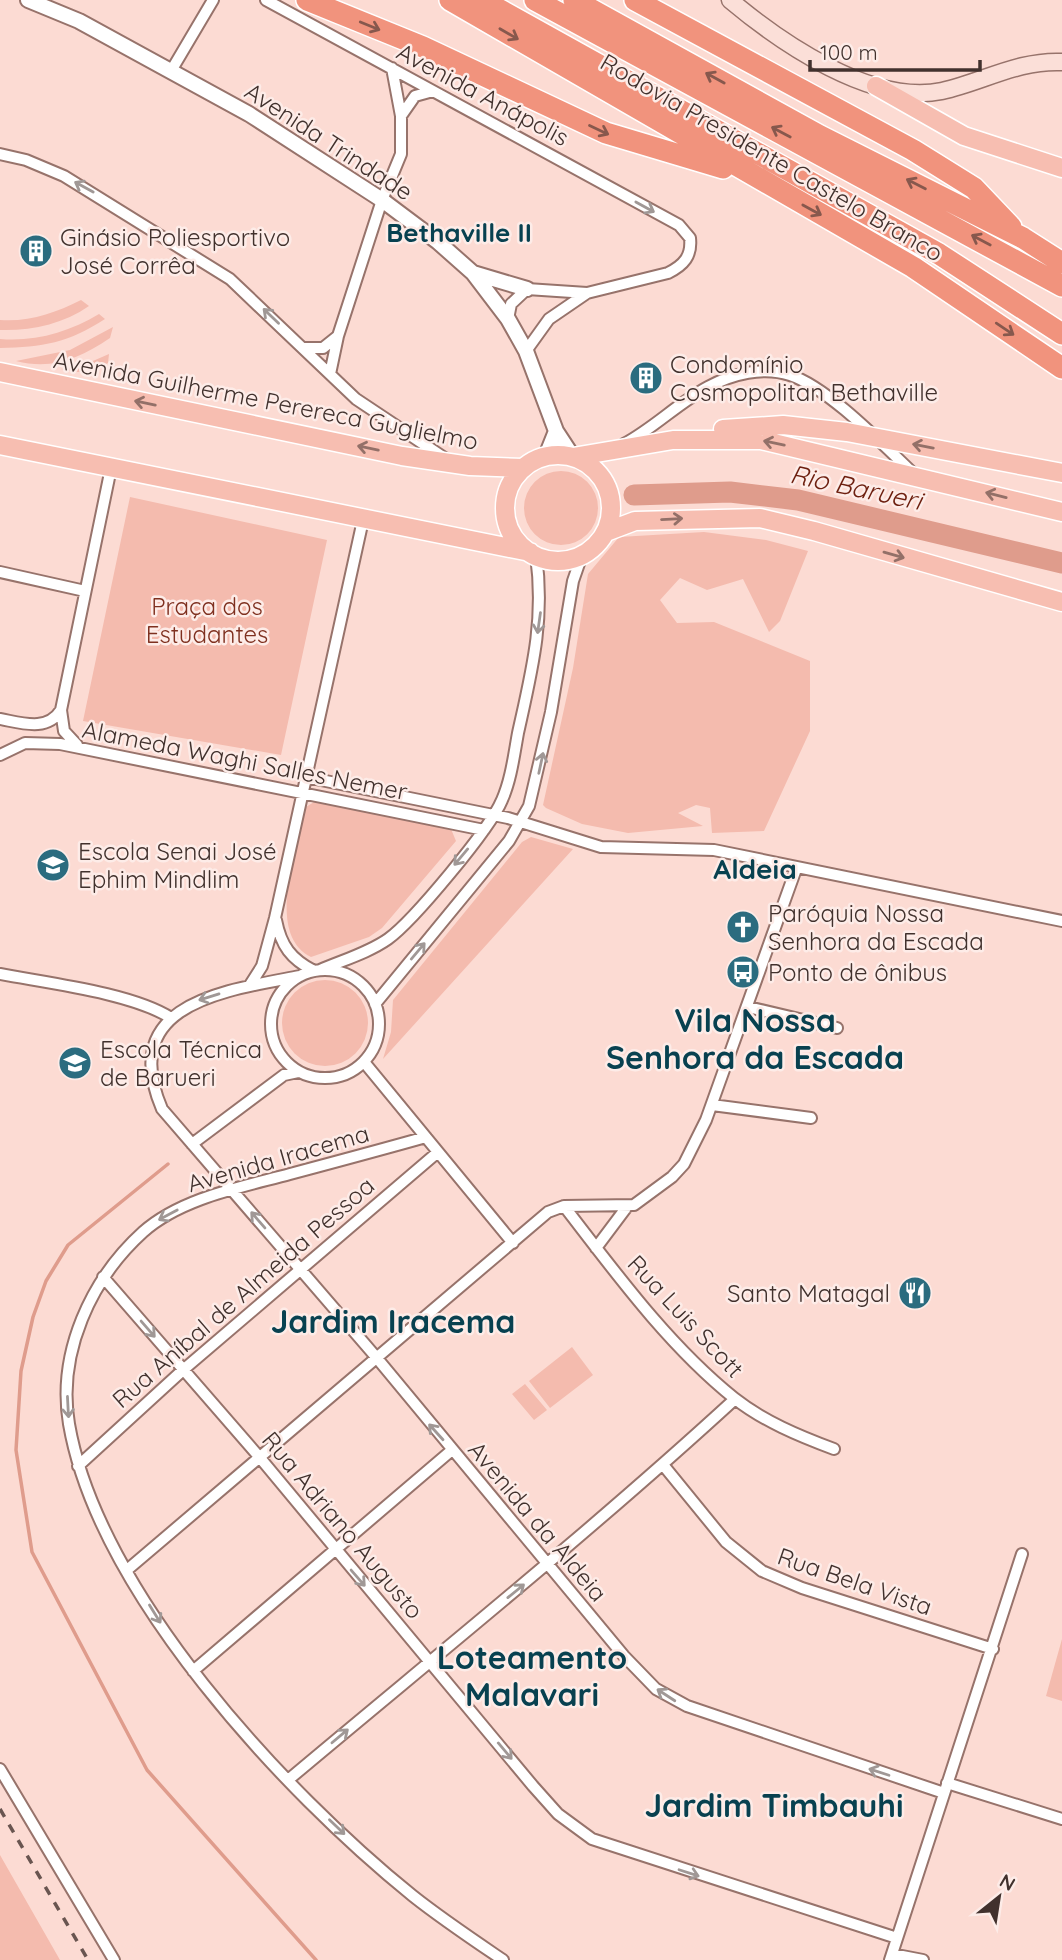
<svg xmlns="http://www.w3.org/2000/svg" width="1062" height="1960" font-family="Quicksand,sans-serif">
<rect width="100%" height="100%" fill="#fcdbd3"/>
<path fill="#f4bbae" d="M81,300L89,306C63,324 31,331 0,330V320C30,322 55,313 81,300Z
M99,314L105,319C68,343 43,347 0,348V339C35,342 69,332 99,314Z
M113,327L110,338C79,359 52,370 16,361L70,350Z
M109,354L108,363C91,373 80,374 61,369L86,364Z
M524 508a37 37 0 1 1 74 0a37 37 0 1 1-74 0Z
M130,497L327,540L281,755L83,721Z
M704,532L766,540L808,551L780,621L769,632L743,579L707,590L680,578L660,600L677,623L714,622L810,661V731L764,831L712,833L710,808L696,805L678,813L703,826L628,833L582,824L546,808L543,805L573,668L588,574L619,537Z
M314,802L451,829L456,841L382,928L369,937L311,957C264,934 298,847 306,807Z
M531,837L573,849L383,1059L391,1032L393,1000L522,842Z
M282 1023a43 43 0 1 1 86 0a43 43 0 1 1-86 0Z
M572,1347L593,1375L550,1408L529,1381Z
M525,1384L547,1410L534,1420L512,1394Z
M1062,1639V1701L1046,1696Z
M0,1855L60,1960H0Z"/>
<g fill="none" stroke-linecap="round" stroke-linejoin="round">
<path stroke="#df9c8c" stroke-width="3.5" d="M168,1164L68,1245L46,1281L33,1317L21,1371L16,1450L32,1552L147,1770L316,1960"/>
<path stroke="#df9c8c" stroke-width="21" d="M634,495L730,492L798,500L1062,563"/>
<defs>
<path id="minor" d="M266,0L679,225L690,238C692,256 684,265 668,273L587,293L527,289L511,304L508,319
M171,71L213,0
M401,116L415,96L433,91
M0,154L26,160L64,176L230,279L356,399L446,459
M304,348H323L338,336
M526,351L549,319L587,293
M330,374L338,336L382,200L401,154V116L392,68
M624,444C654,428 678,403 708,387C732,374 763,366 790,375C829,388 884,446 915,475
M0,572L85,591
M0,719C22,723 47,732 61,710
M77,745L64,731L61,710L111,468
M0,755L25,743L60,744L484,830
M306,777L508,818L601,847L714,850L1062,921
M276,920C281,946 291,959 314,971
M271 1024a54 54 0 1 1 108 0a54 54 0 1 1-108 0Z
M320,970C343,960 368,953 388,939C413,921 490,829 502,800C511,780 514,755 518,733C532,670 545,620 536,555
M0,974C47,983 132,993 171,1018
M300,976C224,991 117,1003 162,1109L376,1357L624,1656L656,1689L687,1706L944,1793
M250,985L262,966L275,918L363,520
M375,1004L509,841L529,806L551,712L573,581L582,555
M748,1007L837,1028
M364,1062L513,1243
M712,1105L811,1118
M426,1137C380,1150 335,1162 290,1174C242,1187 181,1198 143,1232C91,1279 57,1353 69,1424C98,1592 284,1792 413,1896C442,1919 472,1939 503,1960
M192,1144L284,1075L298,1072
M564,1206C615,1272 668,1345 734,1398C763,1421 799,1436 834,1449
M596,1248L626,1208
M103,1277L261,1459L533,1786L558,1814L592,1839L897,1938
M78,1466L183,1370L438,1152
M664,1466L726,1542L762,1571L802,1588L993,1649
M127,1570L548,1212L564,1206L634,1205L672,1177L684,1164L706,1120L796,869
M193,1671L452,1450
M0,1769L114,1960
M288,1780C438,1654 590,1532 735,1399
M947,1783L1062,1819
M892,1954L923,1960
M890,1960L1022,1554"/>
<path id="tertiary" d="M28,0L79,21L249,114L382,200L438,242L473,273L508,319L526,351L556,431L573,457
M473,273L527,289
M546,456L556,431"/>
<path id="secondary" d="M730,0C780,42 872,106 942,91C983,82 1018,60 1062,62"/>
<path id="primary" d="M876,86L964,136L1062,168
M0,372L402,456L470,466L523,468
M723,429L783,425L847,432L1062,473
M0,445L530,552
M505 508a53 53 0 1 1 106 0a53 53 0 1 1-106 0Z
M573,457L673,440H761L1062,512
M606,532L635,521L760,518L814,531L1062,602"/>
<path id="motorway" d="M307,0L423,47L606,133L723,168
M450,0L913,267L1062,368
M482,0L939,254L1062,334
M535,0L1062,286
M574,0L820,136L1023,238L1062,263
M635,0L913,150L974,188L1011,227"/>
</defs>
<use href="#minor" stroke="#97736b" stroke-width="14"/>
<use href="#tertiary" stroke="#97736b" stroke-width="18"/>
<use href="#secondary" stroke="#97736b" stroke-width="19"/>
<use href="#primary" stroke="#fff" stroke-width="21"/>
<use href="#motorway" stroke="#fff" stroke-width="24"/>
<use href="#minor" stroke="#fff" stroke-width="10"/>
<use href="#tertiary" stroke="#fff" stroke-width="14"/>
<use href="#secondary" stroke="#fbdfd8" stroke-width="16"/>
<use href="#primary" stroke="#f7beb1" stroke-width="18"/>
<use href="#motorway" stroke="#f1937d" stroke-width="21"/>
<path stroke="#695550" stroke-width="3.5" stroke-dasharray="9 9" stroke-linecap="butt" d="M0,1809L88,1960"/>
</g>
<defs><path id="oneway-shaft" d="M-6 0H5M1.5-3L5.5 0L1.5 3" fill="none" stroke-width="1.6" stroke-linecap="round" stroke-linejoin="round" transform="scale(1.75)"/></defs>
<g stroke="#87584d">
<use href="#oneway-shaft" transform="translate(370 26) rotate(22)"/>
<use href="#oneway-shaft" transform="translate(509 34) rotate(30)"/>
<use href="#oneway-shaft" transform="translate(715 78) rotate(-151)"/>
<use href="#oneway-shaft" transform="translate(599 130) rotate(25)"/>
<use href="#oneway-shaft" transform="translate(781 132) rotate(-152)"/>
<use href="#oneway-shaft" transform="translate(916 184) rotate(-153)"/>
<use href="#oneway-shaft" transform="translate(812 210) rotate(29)"/>
<use href="#oneway-shaft" transform="translate(981 240) rotate(-152)"/>
<use href="#oneway-shaft" transform="translate(1005 329) rotate(34)"/>
</g>
<g stroke="#a09896">
<use href="#oneway-shaft" transform="translate(84 187) rotate(-151)"/>
<use href="#oneway-shaft" transform="translate(645 207) rotate(29)"/>
<use href="#oneway-shaft" transform="translate(271 316) rotate(-136)"/>
<use href="#oneway-shaft" transform="translate(539 623) rotate(98)"/>
<use href="#oneway-shaft" transform="translate(541 763) rotate(-78)"/>
<use href="#oneway-shaft" transform="translate(461 857) rotate(130)"/>
<use href="#oneway-shaft" transform="translate(418 951) rotate(-50)"/>
<use href="#oneway-shaft" transform="translate(209 997) rotate(163)"/>
<use href="#oneway-shaft" transform="translate(168 1215) rotate(152)"/>
<use href="#oneway-shaft" transform="translate(258 1220) rotate(-131)"/>
<use href="#oneway-shaft" transform="translate(148 1329) rotate(49)"/>
<use href="#oneway-shaft" transform="translate(68 1407) rotate(87)"/>
<use href="#oneway-shaft" transform="translate(436 1432) rotate(-132)"/>
<use href="#oneway-shaft" transform="translate(358 1578) rotate(49)"/>
<use href="#oneway-shaft" transform="translate(516 1591) rotate(-39)"/>
<use href="#oneway-shaft" transform="translate(155 1614) rotate(58)"/>
<use href="#oneway-shaft" transform="translate(666 1695) rotate(-147)"/>
<use href="#oneway-shaft" transform="translate(340 1736) rotate(-40)"/>
<use href="#oneway-shaft" transform="translate(505 1751) rotate(50)"/>
<use href="#oneway-shaft" transform="translate(879 1772) rotate(-162)"/>
<use href="#oneway-shaft" transform="translate(337 1827) rotate(44)"/>
<use href="#oneway-shaft" transform="translate(689 1873) rotate(18)"/>
</g>
<g stroke="#937068">
<use href="#oneway-shaft" transform="translate(145 403) rotate(-168)"/>
<use href="#oneway-shaft" transform="translate(774 443) rotate(-168)"/>
<use href="#oneway-shaft" transform="translate(923 446) rotate(-169)"/>
<use href="#oneway-shaft" transform="translate(368 448) rotate(-168)"/>
<use href="#oneway-shaft" transform="translate(996 495) rotate(-166)"/>
<use href="#oneway-shaft" transform="translate(672 519) rotate(-3)"/>
<use href="#oneway-shaft" transform="translate(894 555) rotate(16)"/>
</g>
<defs>
<symbol id="building-disc" viewBox="-11 -11 22 22"><circle r="9.5" fill="#2b6c7f" stroke="#fdece8"/><path d="M-4-6H4V6H1V3H-1V6H-4ZM-2.5-4.3h1.7v1.8h-1.7ZM.8-4.3h1.7v1.8H.8ZM-2.5-1h1.7V.8h-1.7ZM.8-1h1.7V.8H.8Z" fill="#fff"/></symbol>
<symbol id="university-disc" viewBox="-11 -11 22 22"><circle r="9.5" fill="#2b6c7f" stroke="#fdece8"/><path d="M0-5L7-2L0 1L-7-2ZM-4 1L0 2.5L4 1V4Q0 6-4 4Z" fill="#fff"/></symbol>
<symbol id="church-disc" viewBox="-11 -11 22 22"><circle r="9.5" fill="#2b6c7f" stroke="#fdece8"/><path d="M-1.2-6h2.4v3.5h3.3v2.4h-3.3V6h-2.4V-.1h-3.3v-2.4h3.3Z" fill="#fff"/></symbol>
<symbol id="bus-disc" viewBox="-11 -11 22 22"><circle r="9.5" fill="#2b6c7f" stroke="#fdece8"/><path d="M-5-6H5V4H4V6H2V4H-2V6H-4V4H-5ZM-3.5-4V0h7V-4ZM-3.5 1.2v1.5H-2V1.2ZM2 1.2v1.5H3.5V1.2Z" fill="#fff"/></symbol>
<symbol id="restaurant-disc" viewBox="-11 -11 22 22"><circle r="9.5" fill="#2b6c7f" stroke="#fdece8"/><path d="M-5-6h1v4h1v-4h1v4h1v-4h1v5L-1.5 .5V6h-2V.5L-5-1ZM5-6V6H3V1.5H1.5Q1.5-4 5-6Z" fill="#fff"/></symbol>
</defs>
<g fill-rule="evenodd">
<use href="#building-disc" x="17" y="232" width="38" height="38"/>
<use href="#building-disc" x="627" y="359" width="38" height="38"/>
<use href="#university-disc" x="34" y="846" width="38" height="38"/>
<use href="#church-disc" x="724" y="908" width="38" height="38"/>
<use href="#bus-disc" x="724" y="953" width="38" height="38"/>
<use href="#university-disc" x="56" y="1044" width="38" height="38"/>
<use href="#restaurant-disc" x="896" y="1274" width="38" height="38"/>
</g>
<g text-anchor="middle" dominant-baseline="central" stroke-width="5" stroke-linejoin="round" paint-order="stroke">
<g font-size="24" fill="#41312d" stroke="#fdece8">
<text transform="translate(483 94) rotate(28)">Avenida Anápolis</text>
<text transform="translate(329 141) rotate(33)">Avenida Trindade</text>
<text transform="translate(772 157) rotate(30)">Rodovia Presidente Castelo Branco</text>
<text transform="translate(266 400) rotate(11)">Avenida Guilherme Perereca Guglielmo</text>
<text transform="translate(245 760) rotate(11)">Alameda Waghi Salles Nemer</text>
<text transform="translate(278 1158) rotate(-16)">Avenida Iracema</text>
<text transform="translate(243 1292) rotate(-41)">Rua Aníbal de Almeida Pessoa</text>
<text transform="translate(686 1316) rotate(47)">Rua Luis Scott</text>
<text transform="translate(538 1521) rotate(50)">Avenida da Aldeia</text>
<text transform="translate(343 1525) rotate(50)">Rua Adriano Augusto</text>
<text transform="translate(855 1581) rotate(19)">Rua Bela Vista</text>
</g>
<g font-size="24" fill="#41312d" stroke="#fdece8" text-anchor="start">
<text x="60" y="237">Ginásio Poliesportivo<tspan x="60" dy="28">José Corrêa</tspan></text>
<text x="670" y="364">Condomínio<tspan x="670" dy="28">Cosmopolitan Bethaville</tspan></text>
<text x="78" y="851">Escola Senai José<tspan x="78" dy="28">Ephim Mindlim</tspan></text>
<text x="768" y="913">Paróquia Nossa<tspan x="768" dy="28">Senhora da Escada</tspan></text>
<text x="768" y="972">Ponto de ônibus</text>
<text x="100" y="1049">Escola Técnica<tspan x="100" dy="28">de Barueri</tspan></text>
<text x="890" y="1293" text-anchor="end">Santo Matagal</text>
</g>
<g font-size="24" fill="#7f301f" stroke="#fdece8">
<text x="207" y="606">Praça dos<tspan x="207" dy="28">Estudantes</tspan></text>
</g>
<g font-size="26" font-weight="bold" fill="#084150" stroke="#fdece8">
<text x="459" y="232">Bethaville II</text>
</g>
<g font-size="26" font-style="italic" fill="#6e2010" stroke="#fdece8">
<text transform="translate(856 487) rotate(12)">Rio Barueri</text>
</g>
<g font-size="28" font-weight="bold" fill="#084150" stroke="#fdece8">
<text x="755" y="868">Aldeia</text>
</g>
<g font-size="32" font-weight="bold" fill="#084150" stroke="#fdece8">
<text x="755" y="1020">Vila Nossa<tspan x="755" dy="37">Senhora da Escada</tspan></text>
<text x="393" y="1321">Jardim Iracema</text>
<text x="532" y="1657">Loteamento<tspan x="532" dy="37">Malavari</tspan></text>
<text x="774" y="1805">Jardim Timbauhi</text>
</g>
</g>
<g transform="translate(999 1897) rotate(30)" stroke="#fdece8" stroke-width="5" paint-order="stroke">
<path d="M0-5L12 26L0 18L-12 26Z" fill="#41312d"/>
<text y="-10" font-size="19" font-weight="bold" text-anchor="middle" fill="#41312d">N</text>
</g>
<path d="M810 60v10h170v-10" fill="none" stroke="#41312d" stroke-width="3.5"/>
<text x="820" y="60" font-size="21" fill="#41312d" stroke="#fdece8" stroke-width="5" paint-order="stroke">100 m</text>
</svg>
